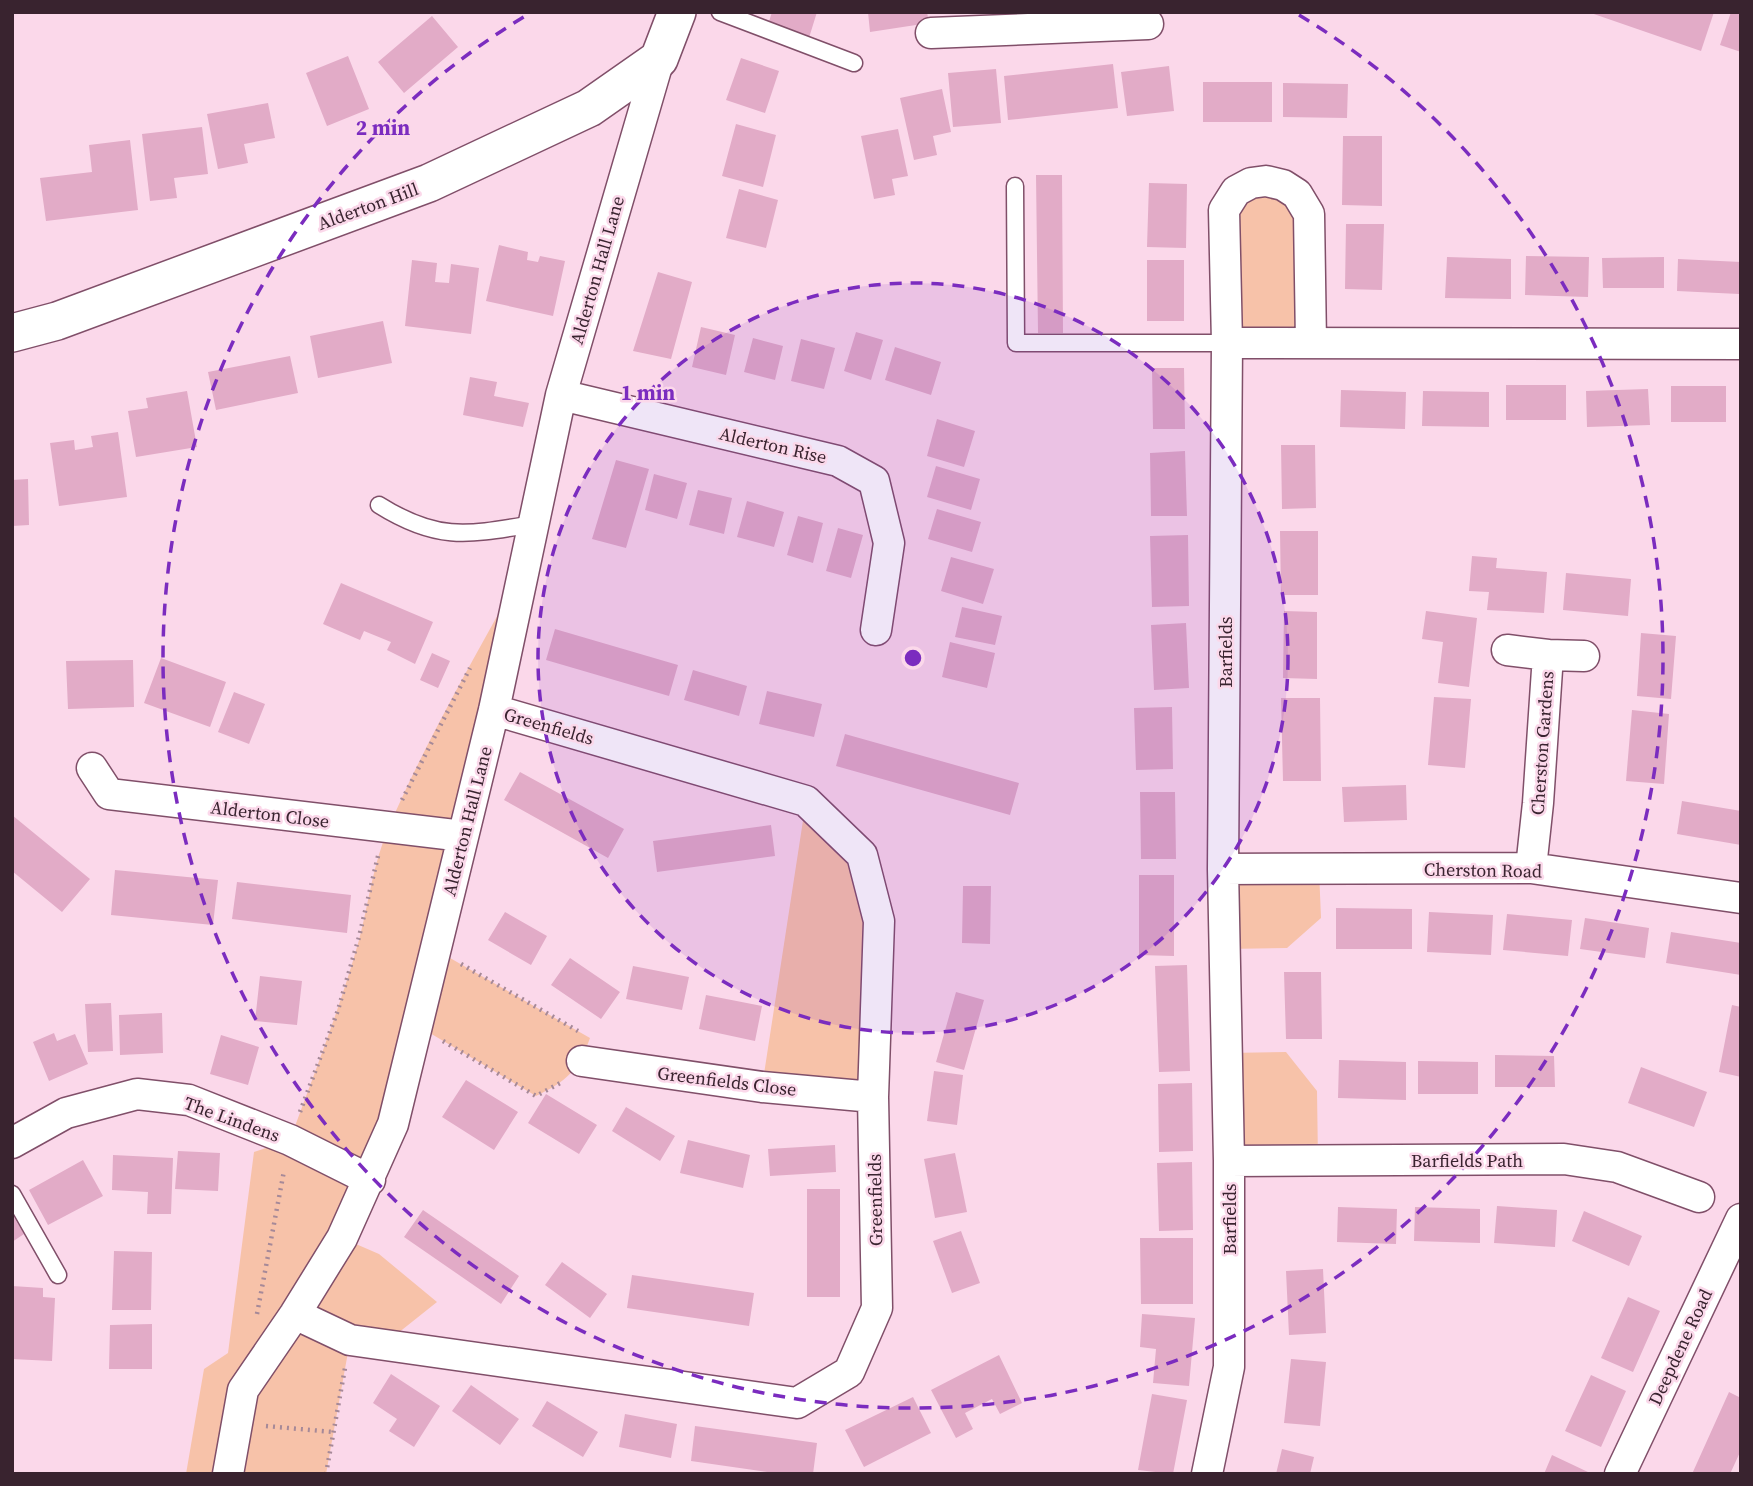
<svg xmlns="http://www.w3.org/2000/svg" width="1753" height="1486" font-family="'Source Serif 4',serif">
<rect width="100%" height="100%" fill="#fbd8ea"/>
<path fill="#f7c2a9" d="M1236,191L1297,194L1311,343H1227Z
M523,569L436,950L590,1038C578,1071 567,1081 536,1096L418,1026L342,1238L379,1254L437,1302L383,1345L350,1341L326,1474H186L204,1369L228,1353L254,1152L290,1140C314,1074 340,1008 359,940C369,902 373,863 389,827C427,738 477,654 523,569Z
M806,801L862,855L873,1097L762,1087Z
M1223,869L1319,870L1321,918L1287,948L1225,949Z
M1286,1052L1317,1091L1318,1161H1229L1227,1053Z"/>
<path fill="#e2abc7" d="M772,12H817L808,41L767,28Z
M868,12H927L929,23L870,32Z
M1588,12H1714L1701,51Z
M1731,12H1741V52L1720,45Z
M432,16L458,47L404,93L378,62Z
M348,56L369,109L327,126L306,73Z
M741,58L779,71L765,113L726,100Z
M1113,64L1118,108L1008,120L1004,76Z
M1169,66L1174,111L1127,116L1121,72Z
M996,69L1001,123L953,127L948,73Z
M1203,82H1272V122H1203Z
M1283,83L1348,84L1347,118L1283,117Z
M942,89L951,132L933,136L937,155L914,160L900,98Z
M268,103L275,138L244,144L248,163L218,169L207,114Z
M736,124L776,135L763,187L722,176Z
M202,127L208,174L174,178L177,198L150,201L142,134Z
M898,129L908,176L892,179L895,195L874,199L861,136Z
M1343,136H1382V206L1342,205Z
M130,140L138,210L46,221L40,178L92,172L89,145Z
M1036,175H1062L1063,333H1038Z
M1149,183L1187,184L1186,248L1147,247Z
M739,189L778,200L766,248L726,238Z
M1346,224H1384L1382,290L1345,289Z
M499,245L528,252L527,260L538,262L540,256L565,261L553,316L486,301Z
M1526,256L1589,257L1588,297L1525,295Z
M1447,257L1511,259V299L1445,298Z
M1664,257V288H1603L1602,258Z
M1678,259L1741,262L1739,294L1677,291Z
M412,260L437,263L435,282L449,283L451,264L479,268L471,334L405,326Z
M1147,260H1184V321H1147Z
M658,272L692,282L671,359L633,351Z
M383,321L392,363L318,378L310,336Z
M701,327L735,335L726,375L692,367Z
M856,332L883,340L871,380L844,371Z
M753,338L783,346L775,380L744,372Z
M801,339L835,348L824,389L791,381Z
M895,347L941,362L931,395L885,380Z
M290,356L298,393L216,410L208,372Z
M1152,368H1184L1185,429H1153Z
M470,377L497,382L494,396L529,403L523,427L463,415Z
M1506,385H1566V420H1506Z
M1671,386H1726V422H1671Z
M1648,389L1650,425L1587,427L1586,391Z
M1341,390L1406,392L1405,429L1340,427Z
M187,391L197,447L136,457L128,411L148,408L146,398Z
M1423,391L1489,392V427L1422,426Z
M937,419L975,431L964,467L927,456Z
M118,432L127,497L59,506L50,443L74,440L75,450L93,447L91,436Z
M1281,445H1315L1316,508L1282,509Z
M1185,451L1187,516H1151L1150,453Z
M616,460L649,469L626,548L592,539Z
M936,466L980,479L971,510L927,497Z
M654,474L687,483L677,519L645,510Z
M28,479L29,525L12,526V480Z
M698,490L732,498L724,534L689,525Z
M747,501L784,512L774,547L737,537Z
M937,509L981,522L972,552L928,539Z
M798,516L823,523L813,563L787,555Z
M838,528L863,535L851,578L826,571Z
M1280,531H1318V595H1281Z
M1188,535L1189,606L1152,607L1150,536Z
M1472,556L1497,558L1496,568L1547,572L1544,613L1487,610L1489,592L1469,591Z
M951,557L994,569L983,604L941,591Z
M1566,573L1631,579L1628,616L1563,610Z
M341,583L433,622L415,664L387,650L391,642L364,631L360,640L323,624Z
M962,607L1002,616L995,645L955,637Z
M1284,611L1317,612V679L1283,678Z
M1426,611L1477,618L1469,687L1438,683L1443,642L1422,639Z
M1186,623L1189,688L1154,690L1151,625Z
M555,629L678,665L669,696L546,660Z
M1641,633L1676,636L1671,699L1637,696Z
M950,642L995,653L987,688L942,677Z
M432,653L450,661L438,688L420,680Z
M161,658L226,682L210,727L144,703Z
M133,660L134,707L68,709L66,661Z
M693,670L747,686L739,716L684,700Z
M767,691L822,704L814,737L759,724Z
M234,692L265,704L249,744L218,732Z
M1434,697L1471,699L1465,768L1428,765Z
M1281,698H1320L1321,781H1283Z
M1172,707L1173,769L1136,770L1134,708Z
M1632,710L1669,714L1664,784L1626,781Z
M845,734L1019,783L1010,815L836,766Z
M520,772L624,829L608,858L504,800Z
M1406,785L1407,820L1344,822L1342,787Z
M1140,792H1175L1176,859H1141Z
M1682,801L1741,811V845L1677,834Z
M12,815L90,879L62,912L12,871Z
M771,825L775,856L657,872L653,841Z
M115,870L218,880L213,925L111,915Z
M1139,875H1174V956L1139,955Z
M237,882L351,895L347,933L232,919Z
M963,886H991L990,944L962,943Z
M1336,908L1412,909V949H1336Z
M505,912L547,936L531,965L488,940Z
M1429,912L1493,915L1491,955L1427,952Z
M1507,914L1572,920L1568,956L1503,950Z
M1585,918L1649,928L1645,958L1580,949Z
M1671,932L1741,943V975L1666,963Z
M570,958L620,992L601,1019L551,985Z
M1187,965L1190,1071L1159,1072L1155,966Z
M633,966L689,977L682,1010L626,999Z
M1284,972H1321L1322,1039H1286Z
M260,976L302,981L297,1025L255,1021Z
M956,992L984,1000L964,1070L936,1062Z
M706,995L762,1006L755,1041L699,1029Z
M111,1003L113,1051L88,1052L85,1004Z
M1732,1005L1741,1007V1077L1719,1072Z
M162,1013L163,1053L120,1055L119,1015Z
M54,1033L57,1041L75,1034L88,1064L49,1081L33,1042Z
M221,1035L259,1047L248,1085L210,1074Z
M1495,1055L1554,1056L1555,1087H1495Z
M1339,1060L1406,1062V1100L1338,1098Z
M1418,1061L1478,1062V1094H1418Z
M1641,1067L1707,1092L1694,1127L1628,1103Z
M934,1071L963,1075L957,1125L927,1121Z
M466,1080L518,1112L494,1150L442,1117Z
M1192,1083L1193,1151L1159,1152L1158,1084Z
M546,1094L597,1125L579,1154L528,1123Z
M626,1107L675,1136L660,1161L612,1131Z
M688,1140L750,1155L743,1188L680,1173Z
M835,1145L836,1172L770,1176L768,1149Z
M178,1151L220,1153L218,1191L175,1189Z
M955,1153L967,1212L935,1218L924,1159Z
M113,1155L173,1158L171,1214H147L148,1192L112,1190Z
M83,1160L103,1196L48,1225L29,1190Z
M1192,1162L1193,1230L1159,1231L1157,1163Z
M807,1189H840V1297H807Z
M1497,1206L1557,1210L1555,1247L1494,1243Z
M1338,1207L1397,1209L1396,1244L1337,1242Z
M1415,1207L1480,1209V1243L1414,1241Z
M423,1210L519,1276L501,1304L404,1237Z
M1584,1211L1642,1236L1629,1266L1572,1241Z
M12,1214L24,1234L12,1242Z
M961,1231L980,1283L952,1293L933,1241Z
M1140,1238H1193V1304H1141Z
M114,1251L152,1252L151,1310H112Z
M562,1262L607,1294L590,1318L545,1285Z
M1323,1269L1326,1333L1289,1335L1286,1271Z
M632,1275L754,1293L749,1326L627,1308Z
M12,1286L43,1288V1297L55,1298L52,1361L12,1359Z
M1628,1297L1660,1311L1633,1372L1601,1358Z
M1142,1314L1195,1318L1189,1386L1153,1383L1156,1349L1140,1347Z
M152,1324V1369H109L110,1325Z
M999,1355L1022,1403L1000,1414L992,1399L965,1413L973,1429L956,1438L931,1390Z
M1291,1359L1326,1362L1320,1426L1284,1423Z
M391,1374L440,1406L414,1447L389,1431L397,1419L373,1403Z
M1591,1375L1626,1391L1601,1447L1565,1431Z
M471,1385L519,1419L500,1445L452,1411Z
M1729,1392L1741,1398V1450L1730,1474H1692Z
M1152,1394L1187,1400L1173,1474L1138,1470Z
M913,1397L931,1433L864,1467L845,1430Z
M547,1401L598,1432L583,1457L532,1426Z
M625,1414L677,1424L671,1458L619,1447Z
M695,1426L817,1443L813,1474H781L691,1461Z
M1282,1449L1314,1457L1310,1474H1276Z
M1552,1455L1588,1472L1587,1474H1544Z"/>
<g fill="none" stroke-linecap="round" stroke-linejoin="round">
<defs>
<path id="service" d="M720,12L854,63
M1015,186L1016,343H1227
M379,505C438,542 468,535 533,524
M12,1194L58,1275"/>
<path id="minor" d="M931,33L1148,24
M1227,343L1224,210L1236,191L1251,183L1266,181L1283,185L1297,194L1309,214L1311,343
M561,395L838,461L874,481L889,543L876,630
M1507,650L1548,655
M92,768L109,794L463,836
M1531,868L1538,803L1548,655L1584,656
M1223,869L1531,868L1741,898
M582,1061L762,1087L873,1097
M12,1143L66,1113L137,1094L189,1100L290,1140L370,1180
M1229,1161L1564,1159L1617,1167L1699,1197
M295,1314L350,1340L797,1403L849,1372L877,1308L873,1097L879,921L862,855L806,801L494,710
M228,1474L243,1390L295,1314L342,1238L393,1124L494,710L561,395L659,59
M1207,1474L1229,1367V1161L1223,869L1227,343L1741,344
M1620,1474L1741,1219"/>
<path id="tertiary" d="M12,333L57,321L429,183L589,108L659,59L677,12"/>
</defs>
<use href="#service" stroke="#804f69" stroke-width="19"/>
<use href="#minor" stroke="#804f69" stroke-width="33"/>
<use href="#tertiary" stroke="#804f69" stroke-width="40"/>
<path stroke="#a68998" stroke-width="4.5" stroke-dasharray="2 5" stroke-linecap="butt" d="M402,800L470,668
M461,964L578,1031
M443,1041L536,1096L562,1082
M300,1112L338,1010L359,937L378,856
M257,1314L284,1171
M266,1426L333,1432
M326,1474L345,1368"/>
<use href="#service" stroke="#fff" stroke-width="16"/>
<use href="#minor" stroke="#fff" stroke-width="30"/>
<use href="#tertiary" stroke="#fff" stroke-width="37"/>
</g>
<circle cx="913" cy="658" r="375" fill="#7b2cbf" fill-opacity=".12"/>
<g fill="none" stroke="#7b2cbf" stroke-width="3.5" stroke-dasharray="12 9">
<circle cx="913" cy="658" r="375"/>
<path d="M1299 15A750 750 0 1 1 527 15"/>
</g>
<g text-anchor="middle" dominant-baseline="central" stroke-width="5" stroke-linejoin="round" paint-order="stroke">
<g font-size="18" fill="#39232f" stroke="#fbd8ea">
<text transform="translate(368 206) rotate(-20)">Alderton Hill</text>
<text transform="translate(597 270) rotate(-74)">Alderton Hall Lane</text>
<text transform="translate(773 445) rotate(13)">Alderton Rise</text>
<text transform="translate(1225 652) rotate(-90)">Barfields</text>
<text transform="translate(549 726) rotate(16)">Greenfields</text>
<text transform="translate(1542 743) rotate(-86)">Cherston Gardens</text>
<text transform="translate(270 814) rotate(7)">Alderton Close</text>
<text transform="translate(467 821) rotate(-76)">Alderton Hall Lane</text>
<text transform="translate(1483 870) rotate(1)">Cherston Road</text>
<text transform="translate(727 1081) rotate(7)">Greenfields Close</text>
<text transform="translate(232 1119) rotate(20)">The Lindens</text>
<text x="1467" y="1160">Barfields Path</text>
<text transform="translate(875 1200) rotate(-91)">Greenfields</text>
<text transform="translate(1229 1219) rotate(-90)">Barfields</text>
<text transform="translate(1680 1347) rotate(-65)">Deepdene Road</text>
</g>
</g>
<circle cx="913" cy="658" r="10" fill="#7b2cbf" stroke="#fbd8ea" stroke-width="3.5"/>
<g font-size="21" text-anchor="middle" font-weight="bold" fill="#7b2cbf" stroke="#fbd8ea" stroke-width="5" stroke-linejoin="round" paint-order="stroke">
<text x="383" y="135">2 min</text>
<text x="648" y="400">1 min</text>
</g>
<rect width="1753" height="1486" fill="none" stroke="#39232f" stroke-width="28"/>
</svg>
